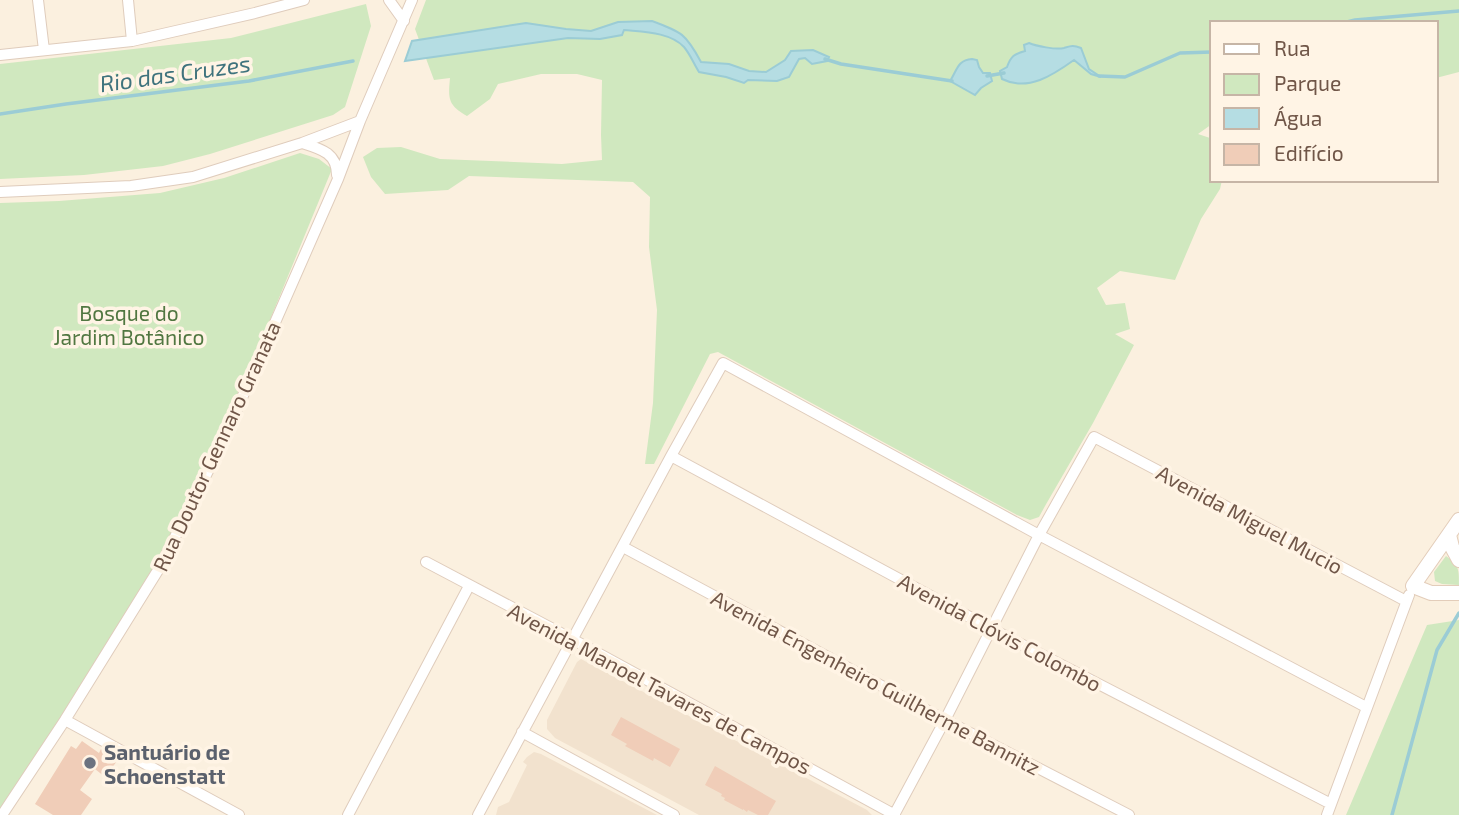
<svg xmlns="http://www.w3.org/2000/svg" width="1459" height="815" font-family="'Exo 2',sans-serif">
<rect width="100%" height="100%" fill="#fbf0df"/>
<path fill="#f2e2ce" d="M581,659L867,810L872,815H699L555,738L547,729V720L577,662Z
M534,752L541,754L657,815H496L498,807L509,802L527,765L523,762L527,757Z"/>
<path fill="#d0e8bf" d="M426,0H1459V72L1436,78V23H1212V124L1198,134L1210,138L1212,142V180H1222L1220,189L1201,219L1175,280L1120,271L1097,288L1106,305L1125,303L1130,329L1115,334L1134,345L1093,423L1045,506L1039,517L1030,520L1017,515L718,352L710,354L654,464H645L653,403L657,310L649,247L650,197L633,182L469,176L448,190L385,194L371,177L363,157L377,148L401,147L440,159L562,164L602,160L601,135L602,80L577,74H541L498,84L490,99L467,116C448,105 448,99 450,78L434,80L415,29Z
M366,4L371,26L345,107L333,115L210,154L163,166L84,175L0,179V64L231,38Z
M300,153L319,159L332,169L214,456L167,550L0,815V203L59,201L160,193L224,178Z
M1446,556C1459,565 1459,569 1459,585L1442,584L1435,581L1434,572Z
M1459,620V815H1346L1427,625Z"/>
<path fill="#b5dde3" stroke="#9bccd5" stroke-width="2" d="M652,21C682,32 686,34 701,62L729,64L749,71L766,72L785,60L791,51L813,50L829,57L827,61L812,64L805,58L799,59L789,77L777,81L748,80L744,83L726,77L699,72C694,64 690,54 684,47C670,32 643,32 624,30L622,35L600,39L568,38L405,61L412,41L526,23L566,29L591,31L618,22Z
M1029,43C1036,46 1056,50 1064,48C1071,46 1073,45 1081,48L1089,69L1101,77L1091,74L1074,60C1053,75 1028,92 1002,79L1000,71L1007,67C1011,56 1014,54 1025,51L1024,45Z
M972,59L977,60L979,67L983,73H990L992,81L981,88L975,95L950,81C957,71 957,60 972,59Z"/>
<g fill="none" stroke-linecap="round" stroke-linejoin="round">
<path stroke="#9bccd5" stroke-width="3.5" d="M1343,23L1355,20L1459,11
M825,59L841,64L952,81
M987,76L1004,73
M1099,76L1125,77L1180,53L1212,52
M0,114L66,104L249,81L353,61
M1392,815L1437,650L1459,613"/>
</g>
<path fill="#f0cdb8" d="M621,717L680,749L670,767L654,758L653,761L625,746L627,744L611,735Z
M82,741L99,753L101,749L117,761L105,777L95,769L80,790L92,799L81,815H53L35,804L71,746L76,749Z
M715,766L776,801L768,815H758L748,810L747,812L743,809V810L724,800L725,798L721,796L722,794L705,785Z"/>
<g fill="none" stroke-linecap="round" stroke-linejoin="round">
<defs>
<path id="street" d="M38,0L44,50
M128,0L132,41
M389,0L404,21
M0,55L132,41L255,13L304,0
M302,143C321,149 337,153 337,175
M0,192L131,186L193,177L302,143L360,121
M671,456L992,629L1331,804
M623,547L945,720L1129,815
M426,562L572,639L895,815
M65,720L239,815
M522,732L674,815
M2,815L65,720L160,567L223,441L338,179L360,121L412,0
M348,815L469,586
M478,815L671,456L723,363L1039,535L1366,707
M894,815L945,720L1039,535L1094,437L1406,601
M1327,815L1409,595"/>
<path id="secondary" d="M1459,520L1413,586L1431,593H1459
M1449,535L1452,547L1459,560"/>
</defs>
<use href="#street" stroke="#dfccbc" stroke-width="12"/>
<use href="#secondary" stroke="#e3cdba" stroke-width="16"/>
<use href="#street" stroke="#fff" stroke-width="10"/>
<use href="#secondary" stroke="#fff" stroke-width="14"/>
</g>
<circle fill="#6b7280" stroke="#fff4e5" stroke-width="2.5" cx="90" cy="763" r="7"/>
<g text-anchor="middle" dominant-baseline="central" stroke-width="7" stroke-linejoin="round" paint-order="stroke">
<g font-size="21" fill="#517741" stroke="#fff4e5">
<text x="129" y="312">Bosque do<tspan x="129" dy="24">Jardim Botânico</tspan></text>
</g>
<g font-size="21" fill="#705648" stroke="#fff4e5">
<text transform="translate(216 446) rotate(-65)">Rua Doutor Gennaro Granata</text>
<text transform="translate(1250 519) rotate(28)">Avenida Miguel Mucio</text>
<text transform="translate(1000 632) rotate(28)">Avenida Clóvis Colombo</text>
<text transform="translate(876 682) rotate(28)">Avenida Engenheiro Guilherme Bannitz</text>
<text transform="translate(660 688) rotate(28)">Avenida Manoel Tavares de Campos</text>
</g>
<g font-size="21" font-weight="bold" fill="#5b616d" stroke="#fff4e5" text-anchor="start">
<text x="104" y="751">Santuário de<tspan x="104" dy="24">Schoenstatt</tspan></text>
</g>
<g font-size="23" font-style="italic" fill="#3f737d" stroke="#fff4e5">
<text transform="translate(175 73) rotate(-8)">Rio das Cruzes</text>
</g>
</g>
<rect x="1210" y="21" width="228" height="161" fill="#fff4e5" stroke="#c6b5a6" stroke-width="2"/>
<rect x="1224" y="44" width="35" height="10" fill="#ffffff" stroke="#c6b5a6" stroke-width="2"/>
<text x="1274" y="56" font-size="21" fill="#705648">Rua</text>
<rect x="1224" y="74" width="35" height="21" fill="#d0e8bf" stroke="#c6b5a6" stroke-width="2"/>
<text x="1274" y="91" font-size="21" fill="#705648">Parque</text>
<rect x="1224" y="108" width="35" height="21" fill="#b5dde3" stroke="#c6b5a6" stroke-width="2"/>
<text x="1274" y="126" font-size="21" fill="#705648">Água</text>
<rect x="1224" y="144" width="35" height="21" fill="#f0cdb8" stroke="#c6b5a6" stroke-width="2"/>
<text x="1274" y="161" font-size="21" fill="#705648">Edifício</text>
</svg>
